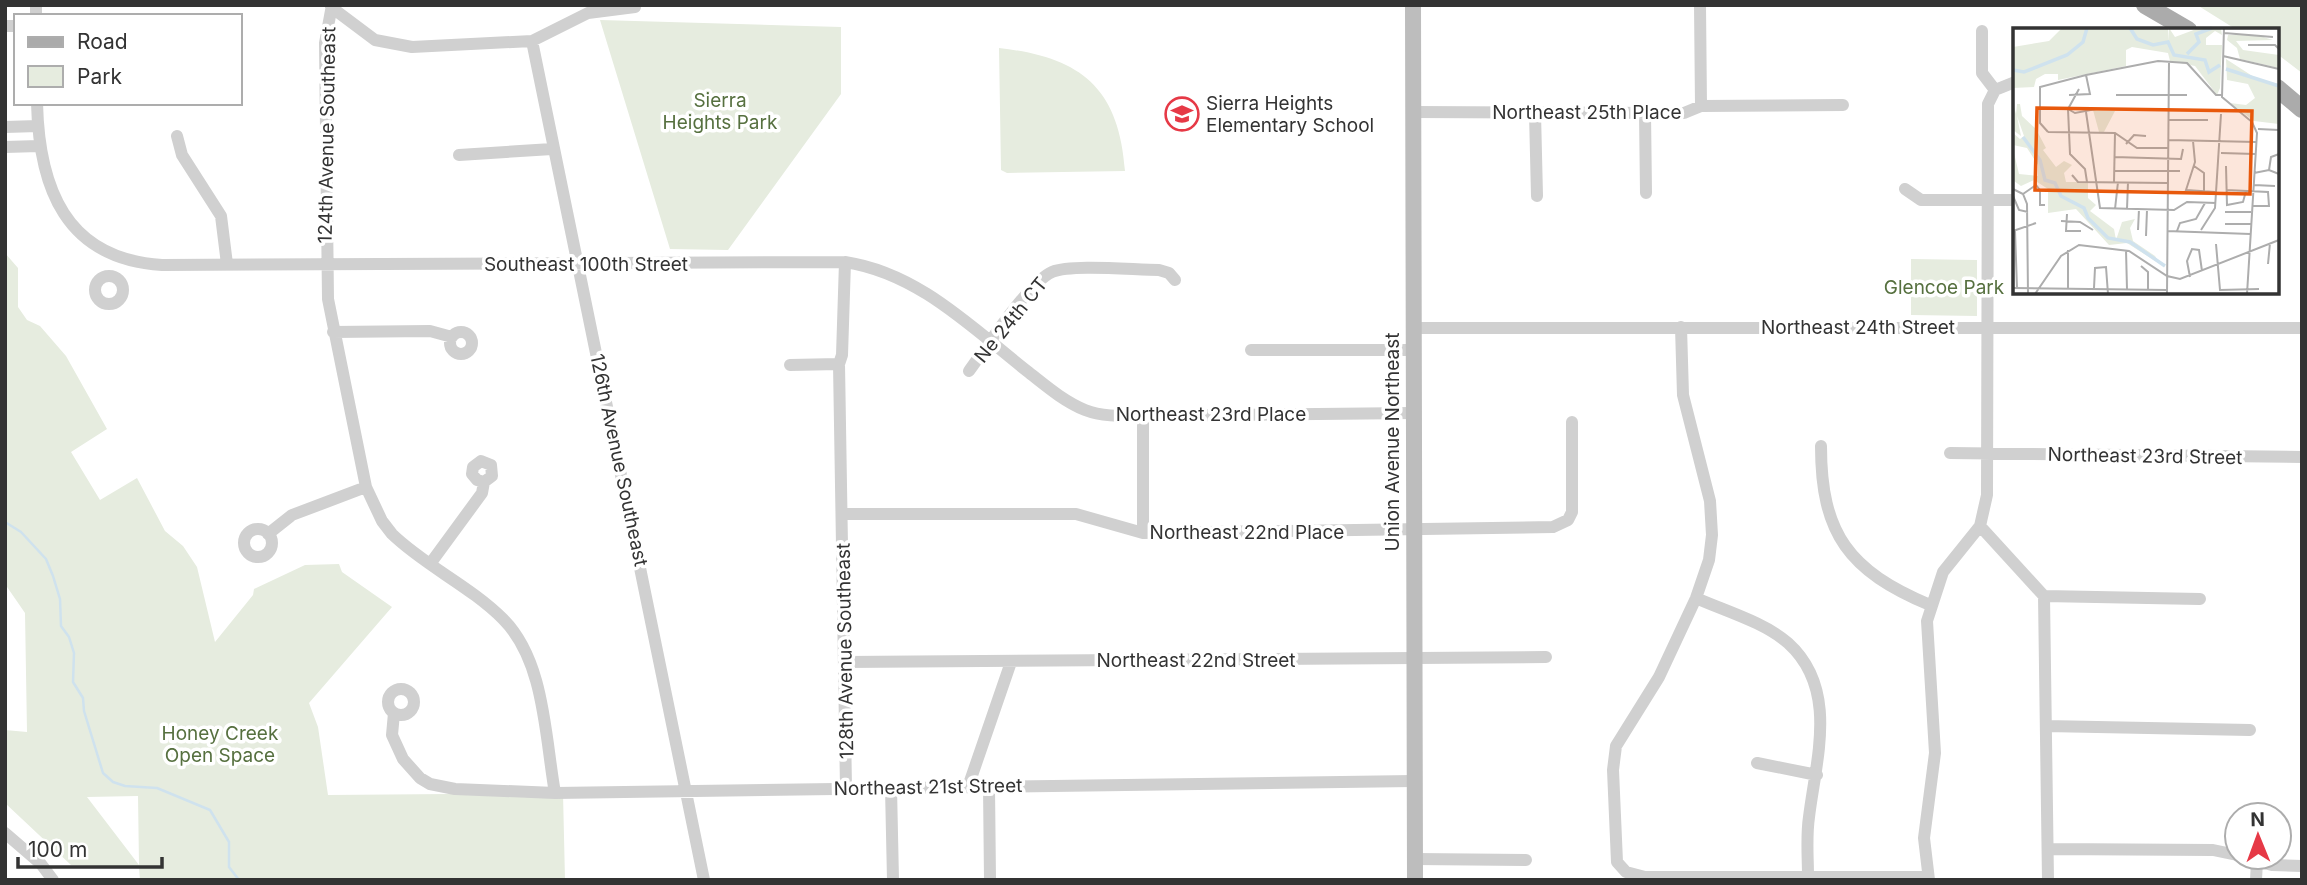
<svg xmlns="http://www.w3.org/2000/svg" width="2307" height="885" font-family="Inter,sans-serif">
<rect width="100%" height="100%" fill="#fff"/>
<path fill="#e6ecdf" fill-rule="evenodd" d="M2197,5H2302V73L2277,54V30H2237Z
M600,20L841,27V94L728,250L670,249Z
M999,48C1079,57 1119,86 1125,171L1007,173L1001,170Z
M5,253L18,268V307L27,320L40,326L66,356L107,429L71,452L100,500L137,478L165,531L183,546L197,567L215,642L253,595L254,589L305,565L339,564L342,572L392,607L309,703L318,727L328,795L563,793L565,880H140L139,867L71,865L5,803V730L27,732L25,613L5,584ZM138,796L139,865L87,797Z
M1911,259L1977,260V316L1911,315Z"/>
<g fill="none" stroke-linecap="round" stroke-linejoin="round">
<path stroke="#cfe2ee" stroke-width="2.5" d="M5,522L21,532L46,559L53,576L60,599L61,626L69,637L74,653L73,682L83,698L84,711L103,773L113,782L125,786L157,788L210,810L229,842V867L239,880"/>
<path stroke="#d0d0d0" stroke-width="12" d="M332,5L325,43L328,299L366,487L382,521L392,534C425,566 470,586 503,619C545,661 545,737 555,793
M1700,5L1701,106
M331,7L375,40L412,47L532,41L588,13L635,7
M36,16V5
M5,26H16
M532,41L704,880
M1995,90L2015,82
M37,103C39,187 65,259 162,265L845,262C918,273 971,327 1027,371C1045,385 1063,401 1085,410C1103,417 1124,416 1143,416L1413,413
M1413,112L1684,113L1701,106L1843,105
M1535,113L1537,196
M1645,113L1646,193
M5,127L38,126
M177,136L182,155L221,216L227,264
M5,147L39,146
M459,155L552,149
M1905,189L1921,200H2015
M845,262L842,355L839,364L846,788
M95 290a14 14 0 1 1 28 0a14 14 0 1 1-28 0Z
M1681,327L1683,395L1710,501L1712,535L1709,560L1696,598L1659,677L1616,746L1613,770L1617,862L1626,872L1645,877H1928
M1414,328H2302
M450 343a11 11 0 1 1 22 0a11 11 0 1 1-22 0Z
M333,332L430,331L452,337
M1251,350H1413
M790,365L839,364
M969,371C986,348 1029,282 1052,272C1072,264 1134,270 1159,270L1169,273L1175,280
M1821,446C1821,534 1849,571 1930,605
M1950,453L2302,457
M843,514H1076L1143,533L1553,527L1568,520L1572,512V422
M1980,526L2044,596
M244 543a14 14 0 1 1 28 0a14 14 0 1 1-28 0Z
M1143,533V416
M268,534L292,515L366,487
M430,564L482,493L484,482L492,476L491,465L481,461L473,467L472,474L477,480L484,482
M2044,596L2048,880
M2044,596L2200,599
M1696,598C1725,611 1764,622 1788,643C1839,689 1816,759 1809,817C1806,837 1808,857 1808,876
M845,662L1546,657
M388 702a13 13 0 1 1 26 0a13 13 0 1 1-26 0Z
M394,713L392,735L403,759L420,778L430,784L455,789L555,793L1413,781
M2046,726L2250,730
M1757,763L1817,775
M968,787L1011,662
M989,787L990,880
M891,788L893,880
M5,833L41,864L53,880
M2048,849L2213,850L2237,855
M2243,857L2272,865L2302,866
M1415,859L1526,860
M1929,880L1924,838L1935,753L1927,621L1943,572L1980,526L1987,495L1988,104L1995,90L1982,73V31
M2256,880L2257,861"/>
<path stroke="#bdbdbd" stroke-width="16" d="M1413,5L1415,880"/>
<path stroke="#ababab" stroke-width="18" d="M2145,5L2188,30
M2277,88L2302,109"/>
</g>
<defs>
<symbol id="school-ring" viewBox="-11 -11 22 22"><circle r="9.5" fill="#fff" stroke="#e63946" stroke-width="1.5"/><path d="M0-5L7-2L0 1L-7-2ZM-4 1L0 2.5L4 1V4Q0 6-4 4Z" fill="#e63946"/></symbol>
</defs>
<g fill-rule="evenodd">
<use href="#school-ring" x="1163" y="95" width="38" height="38"/>
</g>
<g text-anchor="middle" dominant-baseline="central" stroke-width="7" stroke-linejoin="round" paint-order="stroke">
<g font-size="19" fill="#56703f" stroke="#fff">
<text x="720" y="100">Sierra<tspan x="720" dy="22">Heights Park</tspan></text>
<text x="1944" y="287">Glencoe Park</text>
<text x="220" y="733">Honey Creek<tspan x="220" dy="22">Open Space</tspan></text>
</g>
<g font-size="19" fill="#333" stroke="#fff" text-anchor="start">
<text x="1206" y="103">Sierra Heights<tspan x="1206" dy="22">Elementary School</tspan></text>
</g>
<g font-size="19" fill="#333" stroke="#fff">
<text x="1587" y="112">Northeast 25th Place</text>
<text transform="translate(327 135) rotate(-89)">124th Avenue Southeast</text>
<text x="586" y="264">Southeast 100th Street</text>
<text transform="translate(1011 320) rotate(-51)">Ne 24th CT</text>
<text x="1858" y="327">Northeast 24th Street</text>
<text x="1211" y="414">Northeast 23rd Place</text>
<text transform="translate(1392 442) rotate(-90)">Union Avenue Northeast</text>
<text transform="translate(2145 456) rotate(1)">Northeast 23rd Street</text>
<text transform="translate(619 460) rotate(78)">126th Avenue Southeast</text>
<text x="1247" y="532">Northeast 22nd Place</text>
<text transform="translate(845 651) rotate(-91)">128th Avenue Southeast</text>
<text x="1196" y="660">Northeast 22nd Street</text>
<text transform="translate(928 787) rotate(-1)">Northeast 21st Street</text>
</g>
</g>
<g transform="translate(2013 28)">
<rect width="266" height="266" fill="#fff"/>
<path d="M49,0H155V13L156,0L162,9L186,0L208,1L209,7L202,3L193,10V17H209L207,60L204,67L182,38L157,33L155,25L119,19L113,22V38L45,52V46H32L23,51L21,59L0,60V19L36,13ZM244,7L260,12L223,13L230,22L266,27V40L227,31L224,20L214,12L215,7ZM213,31L244,51L266,56V96L241,93L217,75L233,77L242,70L235,56L214,52ZM0,75L3,86L4,76H7L9,88L23,101L33,120L30,122L43,139L51,133L59,137L51,145L53,154H75V170L83,177L77,183L101,201L103,212L109,194L122,191L117,200L120,213L142,228L147,236L114,215L96,217L63,181L35,185V161L21,152L8,158L1,153V125L6,146L25,148V137L14,120L0,117V105L7,111L11,108L4,88L8,108L0,102ZM80,82L102,83L91,104H86Z" fill="#e6ecdf"/>
<path fill="none" stroke="#cfe2ee" stroke-width="3.5" d="M117,0L124,11L140,17L155,14L161,27L192,32L196,44L207,37M174,26L186,14L183,6L199,0M213,41L266,58M0,42L11,44L54,27L70,14L74,0M10,109L27,132L32,152L42,155L48,168L71,180L75,190L95,210L117,214L152,238"/>
<path fill="none" stroke="#adadad" stroke-width="2" d="M211,0L209,69L239,94L244,105L234,266M211,5L260,9M235,17H262L266,21M210,28L266,41M56,67L77,66L73,47M103,67H174M55,81L57,126L72,141L74,154M55,81L62,85L83,81M55,81L66,61M73,84L87,180L161,182L174,174L203,175M155,92H195M245,101L266,102M35,104L27,95V59L73,47L145,33L174,35L203,67H210M35,104L102,105L124,120H155M155,112L243,114M180,113L182,134L173,162L202,164M113,116L121,107L133,108M208,125L242,126M101,129L168,131L170,121M181,138L191,145V164M213,138L214,177L230,174L233,163M256,142L258,129L266,126M101,143H167M241,145L256,142L266,146M59,147L65,154L154,155M101,154L102,105M241,157L262,158M0,161L10,166L14,176L15,266M213,162L255,164L256,178H239M10,166L23,157L27,162V177H32M0,168L6,182L15,184M102,181L105,154M114,181L115,154M212,184H238M54,186L53,203H68M48,193L67,194L80,202M212,196H238M125,202L126,181M188,202L202,180L208,86M0,203L23,195M2,203L4,260M154,203L237,206M164,203L167,195L183,191L192,175M133,208L134,182M203,216L207,262L246,261M55,222V260M113,222L114,261M255,236L257,215M128,238L135,244V262M177,249L174,233L179,221L186,222L189,243M0,260L154,262M81,260L82,240L93,239L95,266M22,266L48,228L66,217L116,223L154,248L167,251L266,212M154,266L156,34"/>
<path fill="#e8590c" fill-opacity="0.15" stroke="#e8590c" stroke-width="3.5" d="M24,80L239,83L237,166L22,162Z"/>
<rect width="266" height="266" fill="none" stroke="#333" stroke-width="3.5"/>
</g>
<rect width="2307" height="885" fill="none" stroke="#333333" stroke-width="14"/>
<rect x="14" y="14" width="228" height="91" fill="#ffffff" stroke="#adadad" stroke-width="2"/>
<rect x="28" y="37" width="35" height="10" fill="#ababab" stroke="#adadad" stroke-width="2"/>
<text x="77" y="49" font-size="21" fill="#333333">Road</text>
<rect x="28" y="66" width="35" height="21" fill="#e6ecdf" stroke="#adadad" stroke-width="2"/>
<text x="77" y="84" font-size="21" fill="#333333">Park</text>
<g transform="translate(2258 836) rotate(359)"><circle r="33" fill="#ffffff" stroke="#adadad" stroke-width="2"/>
<path d="M0-5L12 26L0 18L-12 26Z" fill="#e63946"/>
<text y="-10" font-size="19" font-weight="bold" text-anchor="middle" fill="#333333">N</text>
</g>
<path d="M18 857v10h144v-10" fill="none" stroke="#333333" stroke-width="3.5"/>
<text x="28" y="857" font-size="21" fill="#333333" stroke="#ffffff" stroke-width="5" paint-order="stroke">100 m</text>
</svg>
